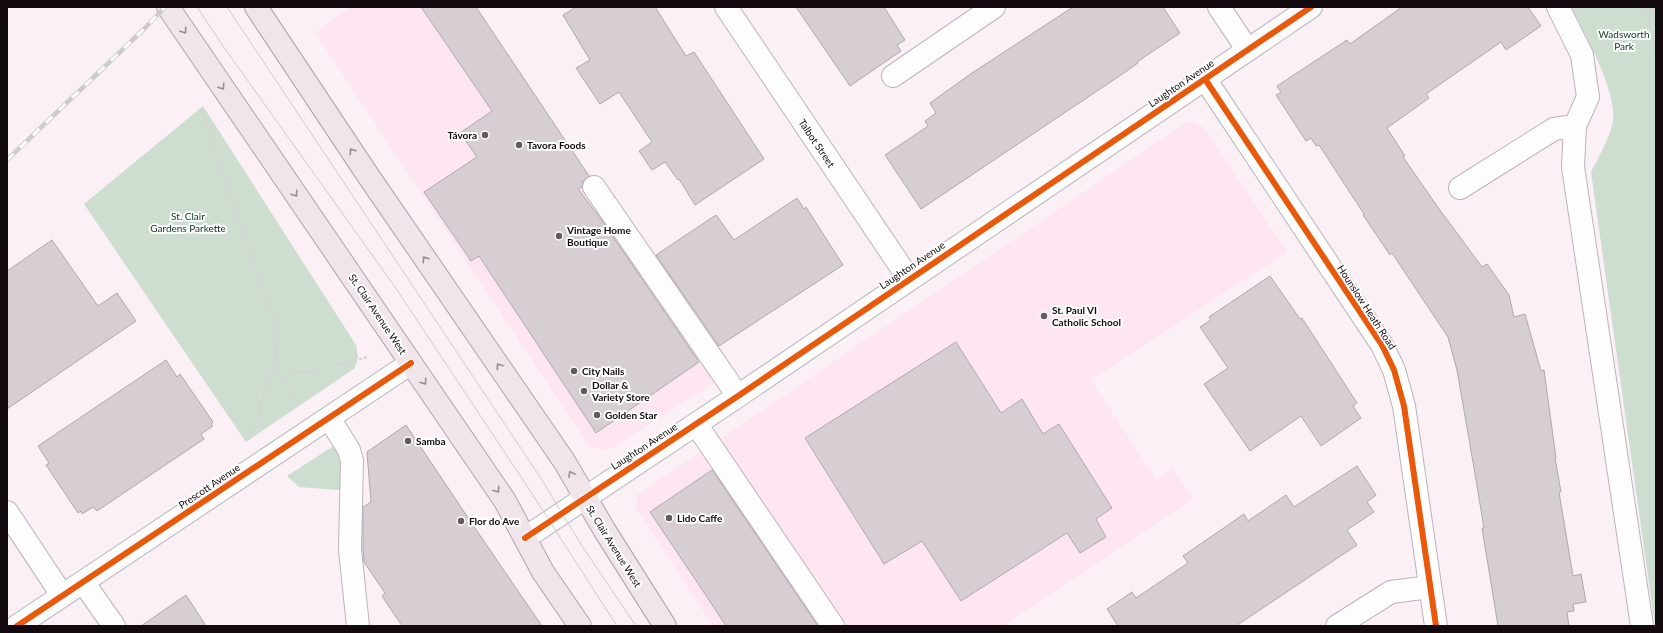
<svg xmlns="http://www.w3.org/2000/svg" width="1663" height="633" font-family="Lato,sans-serif">
<rect width="100%" height="100%" fill="#faf0f5"/>
<path fill="#fde6f2" d="M350,7H476L592,179L719,380L614,447L602,450L590,447L315,33Z
M1187,122H1193L1204,127L1287,252L1091,380L1156,479L1173,468L1193,499L1003,626H713L636,508L637,495Z"/>
<path fill="#cdddd0" d="M1571,7H1656V626H1655L1591,172C1598,159 1611,135 1613,121C1617,91 1585,34 1571,7Z
M203,106L356,345L358,357L355,368L246,442L84,204Z
M335,445L346,461L345,488L338,490L299,487L287,476Z"/>
<path fill="#d7ced3" stroke="#b1a8ad" d="M421,7H476L589,176L583,181L582,187L578,189L600,218L699,362L596,433L479,256L471,261L424,192L477,157L460,133L492,111Z
M576,7H655L686,56L694,52L764,159L695,205L679,179L678,180L665,162L652,170L639,151L652,142L619,92L600,104L576,68L590,60L563,15Z
M796,7H884L905,40L897,45L901,51L850,86Z
M1073,7H1163L1180,33L1137,62L1138,63L1118,77L921,209L885,155L928,126L925,121L936,113L930,103L972,73Z
M1402,7H1528L1541,26L1506,50L1501,42L1426,94L1429,98L1387,128L1405,156L1403,157L1410,167L1437,206L1482,267L1487,264L1509,295L1514,317L1525,314L1541,371L1544,370L1556,458H1555L1561,492H1559L1573,576L1581,574L1586,602L1573,604L1574,611L1567,612L1569,626H1498L1482,528H1484L1474,468L1457,370L1448,337L1392,253L1390,255L1363,215L1364,214L1319,145L1316,146L1311,138L1306,141L1276,95L1281,92L1277,86L1347,40L1350,44Z
M797,198L804,209L806,207L843,265L719,346L656,255L716,215L734,240Z
M52,240L98,306L117,293L136,321L7,409V271Z
M1270,276L1300,319L1302,318L1357,403L1353,406L1361,418L1321,446L1301,416L1250,451L1204,384L1228,368L1200,327L1211,320L1209,317Z
M956,342L1001,413L1022,399L1043,434L1059,424L1112,508L1096,519L1106,537L1080,553L1067,533L961,601L922,541L884,564L805,438Z
M166,360L177,377L180,374L213,422L211,424L213,426L201,434L204,439L97,511L93,507L82,514L81,511L78,513L46,465L49,463L38,446Z
M406,425L477,531L542,626H402L382,596L385,593L364,562L363,549V507L371,502L367,452Z
M1357,466L1376,495L1367,502L1374,512L1347,530L1357,545L1236,626H1118L1107,609L1132,592L1136,598L1188,563L1183,556L1244,514L1248,521L1286,495L1294,507Z
M712,470L818,626H726L709,600L650,512Z
M186,595L206,626H141Z"/>
<g fill="none" stroke-linecap="round" stroke-linejoin="round">
<defs>
<path id="minor" d="M726,7L909,279
M1219,7L1247,49
M893,76L994,7
M1205,79L1382,345L1394,370L1404,406L1436,626
M1575,126L1573,167L1642,626
M594,187L738,396
M1460,188L1554,129L1575,126L1588,97L1582,55L1558,7
M329,418L349,450L352,461L350,550L358,626
M696,424L833,626
M7,512L62,595
M525,538L738,396L1311,7
M83,582L114,626
M17,626L411,363
M1337,626L1391,592L1430,587"/>
<path id="major" d="M168,7L505,501L543,572L580,626
M256,7L367,174L564,461L605,531L665,626"/>
</defs>
<use href="#minor" stroke="#bcb3b8" stroke-width="24"/>
<use href="#major" stroke="#b3a1ab" stroke-width="24"/>
<path stroke="#d6d4d5" stroke-width="2.5" stroke-dasharray="3 2" stroke-linecap="butt" d="M1646,7L1656,56
M1647,7L1656,10
M203,110L214,148L265,298L275,318V366L270,372L253,434
M275,366L298,405
M281,376L331,367L368,357
M303,625V626"/>
<use href="#minor" stroke="#fefdfe" stroke-width="22"/>
<use href="#major" stroke="#efe5eb" stroke-width="22"/>
<path stroke="#cdcbcc" stroke-width="1" d="M197,7L223,46L395,287L527,486L617,626
M227,7L540,477L582,546L636,626"/>
<defs>
<path id="rail" d="M7,160L143,30L165,7"/>
</defs>
<use href="#rail" stroke="#cdcbcc" stroke-width="4.5"/>
<use href="#rail" stroke="#fff" stroke-width="3" stroke-dasharray="9" stroke-linecap="butt"/>
<defs>
<path id="cycleway" d="M1205,79L1382,345L1394,370L1404,406L1436,626
M525,538L738,396L1311,7
M17,626L411,363"/>
</defs>
<use href="#cycleway" stroke="#fff" stroke-width="8"/>
<use href="#cycleway" stroke="#e8590c" stroke-width="6"/>
</g>
<defs><path id="oneway-chevron" d="M-2-3.5L2.5 0L-2 3.5" fill="none" stroke-width="1.6" stroke-linecap="round" stroke-linejoin="round"/></defs>
<g stroke="#978d93">
<use href="#oneway-chevron" transform="translate(184 31) rotate(56)"/>
<use href="#oneway-chevron" transform="translate(222 87) rotate(56)"/>
<use href="#oneway-chevron" transform="translate(352 151) rotate(-124)"/>
<use href="#oneway-chevron" transform="translate(295 194) rotate(56)"/>
<use href="#oneway-chevron" transform="translate(425 259) rotate(-124)"/>
<use href="#oneway-chevron" transform="translate(499 366) rotate(-124)"/>
<use href="#oneway-chevron" transform="translate(424 382) rotate(56)"/>
<use href="#oneway-chevron" transform="translate(571 474) rotate(-119)"/>
<use href="#oneway-chevron" transform="translate(497 490) rotate(56)"/>
</g>
<g fill="#635a5f" stroke="#fff" stroke-width="1.5">
<circle cx="485" cy="135" r="4"/>
<circle cx="519" cy="145" r="4"/>
<circle cx="559" cy="236" r="4"/>
<circle cx="1044" cy="316" r="4"/>
<circle cx="574" cy="371" r="4"/>
<circle cx="584" cy="391" r="4"/>
<circle cx="597" cy="415" r="4"/>
<circle cx="408" cy="441" r="4"/>
<circle cx="669" cy="518" r="4"/>
<circle cx="461" cy="521" r="4"/>
</g>
<g text-anchor="middle" dominant-baseline="central" stroke-width="4" stroke-linejoin="round" paint-order="stroke">
<g font-size="10" fill="#0b341c" stroke="#fff">
<text x="1624" y="34">Wadsworth<tspan x="1624" dy="12">Park</tspan></text>
<text x="188" y="216">St. Clair<tspan x="188" dy="12">Gardens Parkette</tspan></text>
</g>
<g font-size="10" fill="#120a0e" stroke="#fff">
<text transform="translate(1181 83) rotate(-34)">Laughton Avenue</text>
<text transform="translate(817 143) rotate(56)">Talbot Street</text>
<text transform="translate(912 265) rotate(-34)">Laughton Avenue</text>
<text transform="translate(1367 307) rotate(57)">Hounslow Heath Road</text>
<text transform="translate(378 314) rotate(56)">St. Clair Avenue West</text>
<text transform="translate(644 446) rotate(-33)">Laughton Avenue</text>
<text transform="translate(209 486) rotate(-34)">Prescott Avenue</text>
<text transform="translate(614 546) rotate(58)">St. Clair Avenue West</text>
</g>
<g font-size="10" font-weight="bold" fill="#120a0e" stroke="#fff" text-anchor="start">
<text x="477" y="135" text-anchor="end">Távora</text>
<text x="527" y="145">Tavora Foods</text>
<text x="567" y="230">Vintage Home<tspan x="567" dy="12">Boutique</tspan></text>
<text x="1052" y="310">St. Paul VI<tspan x="1052" dy="12">Catholic School</tspan></text>
<text x="582" y="371">City Nails</text>
<text x="592" y="385">Dollar &amp;<tspan x="592" dy="12">Variety Store</tspan></text>
<text x="605" y="415">Golden Star</text>
<text x="416" y="441">Samba</text>
<text x="677" y="518">Lido Caffe</text>
<text x="469" y="521">Flor do Ave</text>
</g>
</g>
<rect width="1663" height="633" fill="none" stroke="#120a0e" stroke-width="16"/>
</svg>
